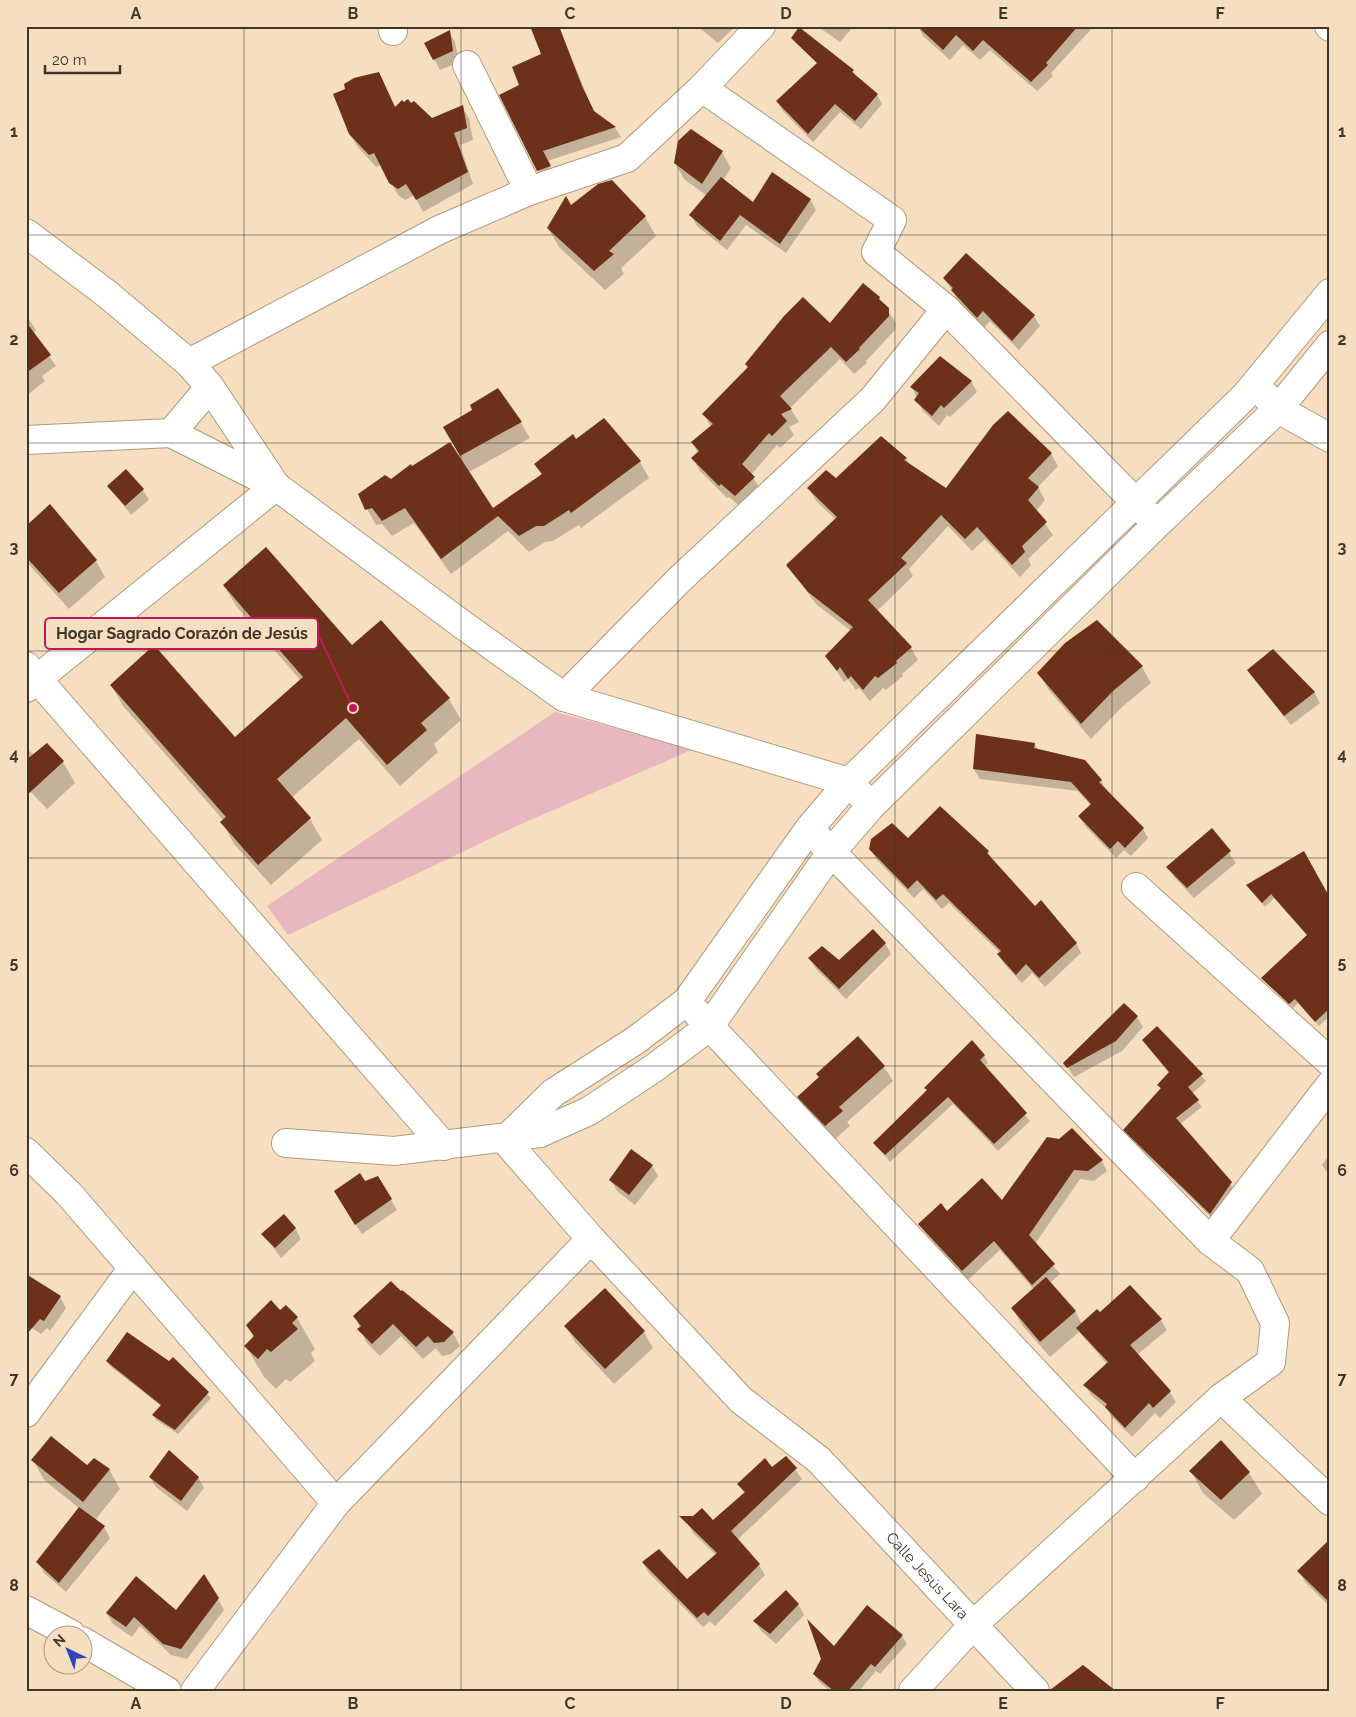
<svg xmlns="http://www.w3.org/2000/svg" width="1356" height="1717" font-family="Raleway,sans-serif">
<rect width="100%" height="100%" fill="#f6dec0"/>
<path fill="#e9b7bf" d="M555,712L694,749L521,824L288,935L267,906Z"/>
<path fill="#0003" d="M558,26L594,112L615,128L621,137L547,161L555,176L543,180L538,170L543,54Z
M697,26H736L718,43Z
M817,26H854L840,42Z
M918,26H1094L1051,73L1053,76L1037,91L990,50L980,60L963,45L950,60L923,36Z
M449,32L455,42L459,62L440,70L434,59Z
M830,53L853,71L857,78L877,95L882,104L861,129L840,112L813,142L782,110L777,101Z
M378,73L395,108L432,120L462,107L469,118L473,140L460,145L473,184L423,212L414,195L405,200L398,195L381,165L376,167L357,146L350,134Z
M722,152L731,168L723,181L754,204L810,199L816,210L786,253L746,225L727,250L697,226L691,215L707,196L684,179L675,163Z
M612,181L645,217L656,236L621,268L624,274L605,290L559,247L548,228L571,207Z
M944,278L1034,316L1040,326L1019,350L990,321L984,328L958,300Z
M879,298L896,323L895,330L866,361L867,363L854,374L840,359L790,408L799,422L789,427L794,435L780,448L777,445L751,475L762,491L743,509L729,497L727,498L700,471L692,458L698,453L692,442L711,427L704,414L748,368L746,364L830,325Z
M26,315L36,330L33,333L56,366L42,376L45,381L26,396Z
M971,381L977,392L950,417L947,415L939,426L922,410L912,387Z
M521,423L530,438L469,472L493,509L542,475L536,464L640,462L649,478L581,528L579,525L553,541L545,542L529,552L508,531L451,574L414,523L392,536L382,524L376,525L367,509L391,480L412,468L458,456Z
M1051,454L1058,466L1038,487L1045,500L1036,511L1053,535L1028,559L1031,565L1020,577L985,539L972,551L948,526L909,569L913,576L877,611L911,648L918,660L902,674L903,676L886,690L883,688L870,701L859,688L856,690L848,679L844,682L826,656L851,631L816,604L788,566L836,520L816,501L809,488L906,458L910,466L946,490Z
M109,486L143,490L149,500L131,515Z
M50,506L96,561L105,577L69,609L26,561V528Z
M224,586L352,647L449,699L461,720L434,744L438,752L400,786L359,739L291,798L310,819L322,840L271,885L234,844L222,822L224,821L123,706L111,685L235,739L301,681L237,607Z
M1142,667L1151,683L1122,707L1091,739L1048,689L1039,673Z
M1248,671L1314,692L1320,703L1291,725Z
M977,736L1035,744L1038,751L1101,780L1106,790L1143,829L1148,838L1131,856L1124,850L1116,858L1085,826L1079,816L1091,806L1078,791L980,779L974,769Z
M26,748L34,755L63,762L75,783L47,809L26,787Z
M1212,829L1236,863L1194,898L1174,877L1168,867Z
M908,840L988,852L993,862L1035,908L1076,943L1081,953L1045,987L1032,973L1022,983L1004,964L998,954L1000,953L949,903L942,909L923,889L914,898L876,859L870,849Z
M1303,853L1330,959V1016L1319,1026L1298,1003L1293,1008L1263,979L1308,936L1274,898L1265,907L1251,890Z
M885,943L891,954L846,999L816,969L810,959L839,962Z
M1137,1017L1143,1027L1122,1051L1074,1077L1065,1063Z
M1157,1028L1206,1081L1192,1094L1202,1107L1180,1124L1235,1190L1214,1220L1129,1137L1125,1130L1161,1090L1159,1085L1169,1073L1143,1040Z
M858,1038L884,1067L893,1081L847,1122L850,1126L834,1140L807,1111L799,1097Z
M984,1056L988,1063L984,1066L1030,1121L998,1151L953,1104L890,1162L875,1143Z
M1048,1138L1102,1161L1107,1171L1094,1181L1080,1179L1035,1244L1060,1274L1050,1283L1075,1311L1082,1324L1100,1314L1161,1320L1167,1330L1137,1355L1170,1392L1176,1402L1160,1418L1155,1413L1132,1437L1112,1417L1107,1409L1091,1395L1085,1385L1107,1364L1079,1332L1050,1357L1022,1325L1013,1309L1034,1290L1000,1250L968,1280L926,1234L920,1224L947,1212L1002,1202Z
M1330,1153V1176L1322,1165Z
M652,1166L658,1176L635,1205L617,1191L611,1180Z
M365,1182L391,1200L397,1210L362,1234L341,1202Z
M295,1228L301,1239L281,1258L263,1234Z
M391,1283L453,1333L460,1346L451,1354L442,1356L436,1348L423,1359L401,1336L380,1356L366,1342L355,1316Z
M605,1290L644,1332L653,1348L614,1384L575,1342L566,1326Z
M60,1297L66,1308L50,1331L47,1328L41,1334L26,1324Z
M280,1312L297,1318L315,1349L311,1353L315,1361L290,1382L286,1379L276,1389L264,1377L246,1346L254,1338L247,1325Z
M173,1358L211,1398L178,1434L156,1420L153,1415L161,1406L110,1366L107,1361L170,1363Z
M1220,1442L1249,1473L1262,1494L1234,1520L1203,1493L1191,1471Z
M786,1457L802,1479L737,1540L759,1565L765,1575L715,1626L710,1621L703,1627L649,1573L643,1563L687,1581L716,1555L693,1533L688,1523L713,1522L744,1493L739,1485L772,1469Z
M33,1460L109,1469L120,1489L95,1520L104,1527L110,1538L66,1592L44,1573L38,1562L79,1508L44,1480Z
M150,1477H198L204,1488L187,1511L156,1487Z
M1330,1550V1607L1305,1582L1299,1571Z
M218,1599L224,1610L187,1659L171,1655L140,1626L132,1637L113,1624L107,1614L176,1612Z
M798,1604L804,1615L776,1644L761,1631L755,1621Z
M902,1636L907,1644L880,1674L876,1671L859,1691H830L819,1682L814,1674L834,1648Z"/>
<path fill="#6d3018" d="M530,26H559L582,86L594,111L616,127L543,151L551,166L537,171L499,95L519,85L512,67L541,54Z
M917,26H1078L1046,63L1048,65L1031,82L983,40L973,51L956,35L943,50Z
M799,27L854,70L852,72L878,94L855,121L835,104L808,134L776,101L817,63L791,38Z
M450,30L453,51L433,60L424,43Z
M379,72L395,107L402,100L404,102L408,99L411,103L414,101L432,118L463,105L467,128L454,133L468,172L416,200L406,184L398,189L389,183L374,153L369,155L349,134L333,94L345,89L344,84L354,78Z
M691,129L723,151L702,184L674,163L678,141Z
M772,172L811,199L780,244L740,215L720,241L689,215L721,177L753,202Z
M612,180L646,216L609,251L614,254L594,271L547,228L566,196L571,205L598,184Z
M966,253L1035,315L1012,341L983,311L977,318L951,290L953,288L943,278Z
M863,283L880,297L879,299L889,308V316L859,348L860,349L846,362L831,347L780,396L792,409L781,414L787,421L772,436L769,433L742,464L755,477L735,496L721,484L719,486L691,458L699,451L691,442L713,424L702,414L748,367L745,364L784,316L803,297L830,323Z
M26,322L51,355L26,373Z
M940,356L972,381L944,408L941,405L932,416L914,400L919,393L910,387Z
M498,388L522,422L460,456L443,427L472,410L470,405Z
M1008,411L1052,453L1028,478L1039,487L1028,500L1047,522L1022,546L1025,552L1012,565L977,527L965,539L941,515L901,558L907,563L868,600L912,647L896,661L897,663L878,678L875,676L863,690L851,676L848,679L840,667L837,671L825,656L853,627L808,592L786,565L837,517L807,488L826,470L836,478L881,436L907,458L904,460L946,488L993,425Z
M604,418L641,461L571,513L569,510L544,526H536L519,536L498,516L441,559L405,508L382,521L372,508L365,510L358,494L385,475L391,479L411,464L412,466L450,442L493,508L542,474L534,464L573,434L576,439Z
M126,469L144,489L125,506L107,486Z
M50,504L97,560L59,593L26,557V526Z
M266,547L352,645L381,620L450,698L421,723L427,730L387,765L346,718L277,779L311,818L258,865L220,822L226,817L110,685L154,645L235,737L303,677L223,585Z
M1097,620L1143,666L1113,691L1081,724L1037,673L1065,643Z
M1273,649L1315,692L1284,716L1247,670Z
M976,734L1035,743L1034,748L1085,760L1102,780L1099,782L1144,828L1125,848L1118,841L1110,849L1078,816L1091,804L1071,782L973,769Z
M47,743L64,761L26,796V760Z
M940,806L989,851L987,853L1035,906L1041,900L1077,943L1039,978L1026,964L1016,975L997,954L1001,951L943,894L936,900L917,880L908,889L869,849L871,839L892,823L908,838Z
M1212,828L1231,851L1187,888L1166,867Z
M1304,851L1330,898V1008L1315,1022L1295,999L1289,1004L1261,978L1307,935L1271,894L1262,903L1246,885Z
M873,929L886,943L839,989L808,958L822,946L839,960Z
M1124,1003L1138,1016L1116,1041L1067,1068L1063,1063Z
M1157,1026L1203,1074L1188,1087L1199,1100L1176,1118L1232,1182L1210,1214L1123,1130L1161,1088L1157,1085L1169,1072L1142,1040Z
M858,1036L885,1066L839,1107L843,1111L825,1126L797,1097L819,1077L816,1074Z
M972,1040L985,1055L980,1060L1027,1113L994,1144L948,1097L885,1155L873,1143L927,1090L924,1088Z
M1072,1128L1103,1160L1088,1171L1074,1170L1029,1235L1055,1264L1032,1285L994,1241L962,1271L918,1224L941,1203L947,1211L982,1178L1002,1200L1047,1137L1059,1139Z
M631,1149L653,1165L629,1195L609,1180Z
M360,1173L365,1181L378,1176L392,1199L355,1225L334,1191Z
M284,1214L296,1228L275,1248L261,1234Z
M26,1274L61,1296L44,1321L40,1319L26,1335Z
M1046,1277L1076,1311L1040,1342L1011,1308Z
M391,1281L401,1291L402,1290L454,1332L444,1342L434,1343L428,1336L416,1347L393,1324L372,1344L357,1329L361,1326L353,1316Z
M1130,1285L1162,1319L1130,1345L1171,1391L1153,1408L1149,1403L1125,1428L1105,1407L1107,1404L1083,1385L1108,1362L1076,1328L1097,1309L1100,1312Z
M605,1288L645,1331L605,1369L564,1326Z
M271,1300L280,1310L286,1305L298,1317L292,1323L298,1329L271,1352L267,1349L258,1359L244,1346L254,1336L246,1325Z
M127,1332L169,1361L173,1357L209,1392L175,1430L152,1415L161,1405L106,1361Z
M51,1436L87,1465L94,1458L110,1469L83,1502L31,1460Z
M1221,1440L1250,1472L1221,1500L1189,1471Z
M169,1450L199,1477L181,1501L149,1477Z
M786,1456L797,1468L731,1531L760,1564L708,1616L704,1612L697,1618L642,1562L659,1549L687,1579L717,1553L679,1516H693L702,1508L713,1520L745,1492L737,1484L765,1458L772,1467Z
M79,1507L105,1526L59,1583L36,1562Z
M1330,1539V1603L1297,1571Z
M204,1574L219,1598L181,1649L163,1644L134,1617L126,1627L106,1613L136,1576L176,1610Z
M786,1590L799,1604L770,1634L753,1621Z
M867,1605L903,1635L875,1667L871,1664L848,1691H834L813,1674L821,1659L807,1619L834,1646Z
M1083,1665L1116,1691H1050V1690Z"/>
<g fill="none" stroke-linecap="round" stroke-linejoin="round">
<defs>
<g id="minor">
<path d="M392,26L393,31"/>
<path d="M1329,26L1330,27"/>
<path d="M467,65L529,191"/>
<path d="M702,88L892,220L876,252L946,309L1149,516"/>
<path d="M26,233L107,294L189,363L210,387L276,486L26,688"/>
<path d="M189,363L439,230L529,191L627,158L702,88L761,26"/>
<path d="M1266,396L1278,409L1330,438"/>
<path d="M171,433L276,486L463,625L564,697L849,782L860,794"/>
<path d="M26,440L171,433L210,387"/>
<path d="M26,666L444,1146"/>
<path d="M564,697L680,579L873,399L946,309"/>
<path d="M809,829L1210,1241L1250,1271L1275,1323L1271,1362L1221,1398L974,1624L913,1691"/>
<path d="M1136,887L1330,1062"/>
<path d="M697,1013L1135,1478"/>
<path d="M505,1140L553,1093L636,1040L687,1001L809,829L849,782L1246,395L1330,293"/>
<path id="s1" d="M505,1140L591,1239L741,1400L819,1460L1035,1691"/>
<path d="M286,1143L394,1151L540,1133L589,1111L654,1068L709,1027L832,851L871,806L1157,524L1278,409L1330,345"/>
<path d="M26,1152L69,1194L336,1503"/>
<path d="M1210,1241L1330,1085"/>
<path d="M1221,1398L1330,1501"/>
<path d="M26,1413L133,1268"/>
<path d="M26,1610L71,1634"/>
<path d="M82,1641L167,1691"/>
<path d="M195,1691L336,1503L591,1239"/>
</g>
</defs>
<use href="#minor" stroke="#b19a7d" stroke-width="30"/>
<use href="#minor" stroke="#fff" stroke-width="28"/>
</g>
<path fill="none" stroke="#3f362a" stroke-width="1" stroke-opacity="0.55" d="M244,26V1691M461,26V1691M678,26V1691M895,26V1691M1112,26V1691M26,235H1330M26,443H1330M26,651H1330M26,858H1330M26,1066H1330M26,1274H1330M26,1482H1330"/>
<g text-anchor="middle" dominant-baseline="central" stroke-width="5" stroke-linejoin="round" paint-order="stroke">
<g font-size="15" fill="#3f362a" stroke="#f6dec0">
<text stroke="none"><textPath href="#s1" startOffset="608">Calle Jesús Lara</textPath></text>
</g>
</g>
<path fill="none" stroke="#c2185b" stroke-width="2" d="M353 708L318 634"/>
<circle fill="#c2185b" stroke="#f6dec0" stroke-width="2" cx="353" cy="708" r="5"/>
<rect fill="#f6dec0" stroke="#c2185b" stroke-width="2" x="45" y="618" width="273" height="31" rx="5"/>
<g font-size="16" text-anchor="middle" font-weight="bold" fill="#3f362a">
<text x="182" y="639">Hogar Sagrado Corazón de Jesús</text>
</g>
<rect width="1356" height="1717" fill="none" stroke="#f6dec0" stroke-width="55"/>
<g transform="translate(68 1650) rotate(317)"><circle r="24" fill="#f6dec0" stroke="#ad9b84"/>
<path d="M0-4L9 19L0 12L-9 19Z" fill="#2e46b7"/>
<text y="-8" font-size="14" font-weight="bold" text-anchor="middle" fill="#3f362a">N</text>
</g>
<path d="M45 65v8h75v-8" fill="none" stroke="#3f362a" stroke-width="2.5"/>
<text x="52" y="65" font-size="15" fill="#3f362a" stroke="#f6dec0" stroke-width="4" paint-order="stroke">20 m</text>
<rect x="28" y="28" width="1300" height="1662" fill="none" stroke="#3f362a" stroke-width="2"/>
<g font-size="16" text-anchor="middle" font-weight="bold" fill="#3f362a">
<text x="136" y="19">A</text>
<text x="353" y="19">B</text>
<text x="570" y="19">C</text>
<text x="786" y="19">D</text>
<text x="1003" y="19">E</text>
<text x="1220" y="19">F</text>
<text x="14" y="137">1</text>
<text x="1342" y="137">1</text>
<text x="14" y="345">2</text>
<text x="1342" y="345">2</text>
<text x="14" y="553">3</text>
<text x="1342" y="553">3</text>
<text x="14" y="760">4</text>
<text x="1342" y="760">4</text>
<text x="14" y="968">5</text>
<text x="1342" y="968">5</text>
<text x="14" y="1176">6</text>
<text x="1342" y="1176">6</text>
<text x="14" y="1384">7</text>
<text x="1342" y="1384">7</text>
<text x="14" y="1591">8</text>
<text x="1342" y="1591">8</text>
<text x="136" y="1709">A</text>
<text x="353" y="1709">B</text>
<text x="570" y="1709">C</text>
<text x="786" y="1709">D</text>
<text x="1003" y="1709">E</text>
<text x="1220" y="1709">F</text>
</g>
</svg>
